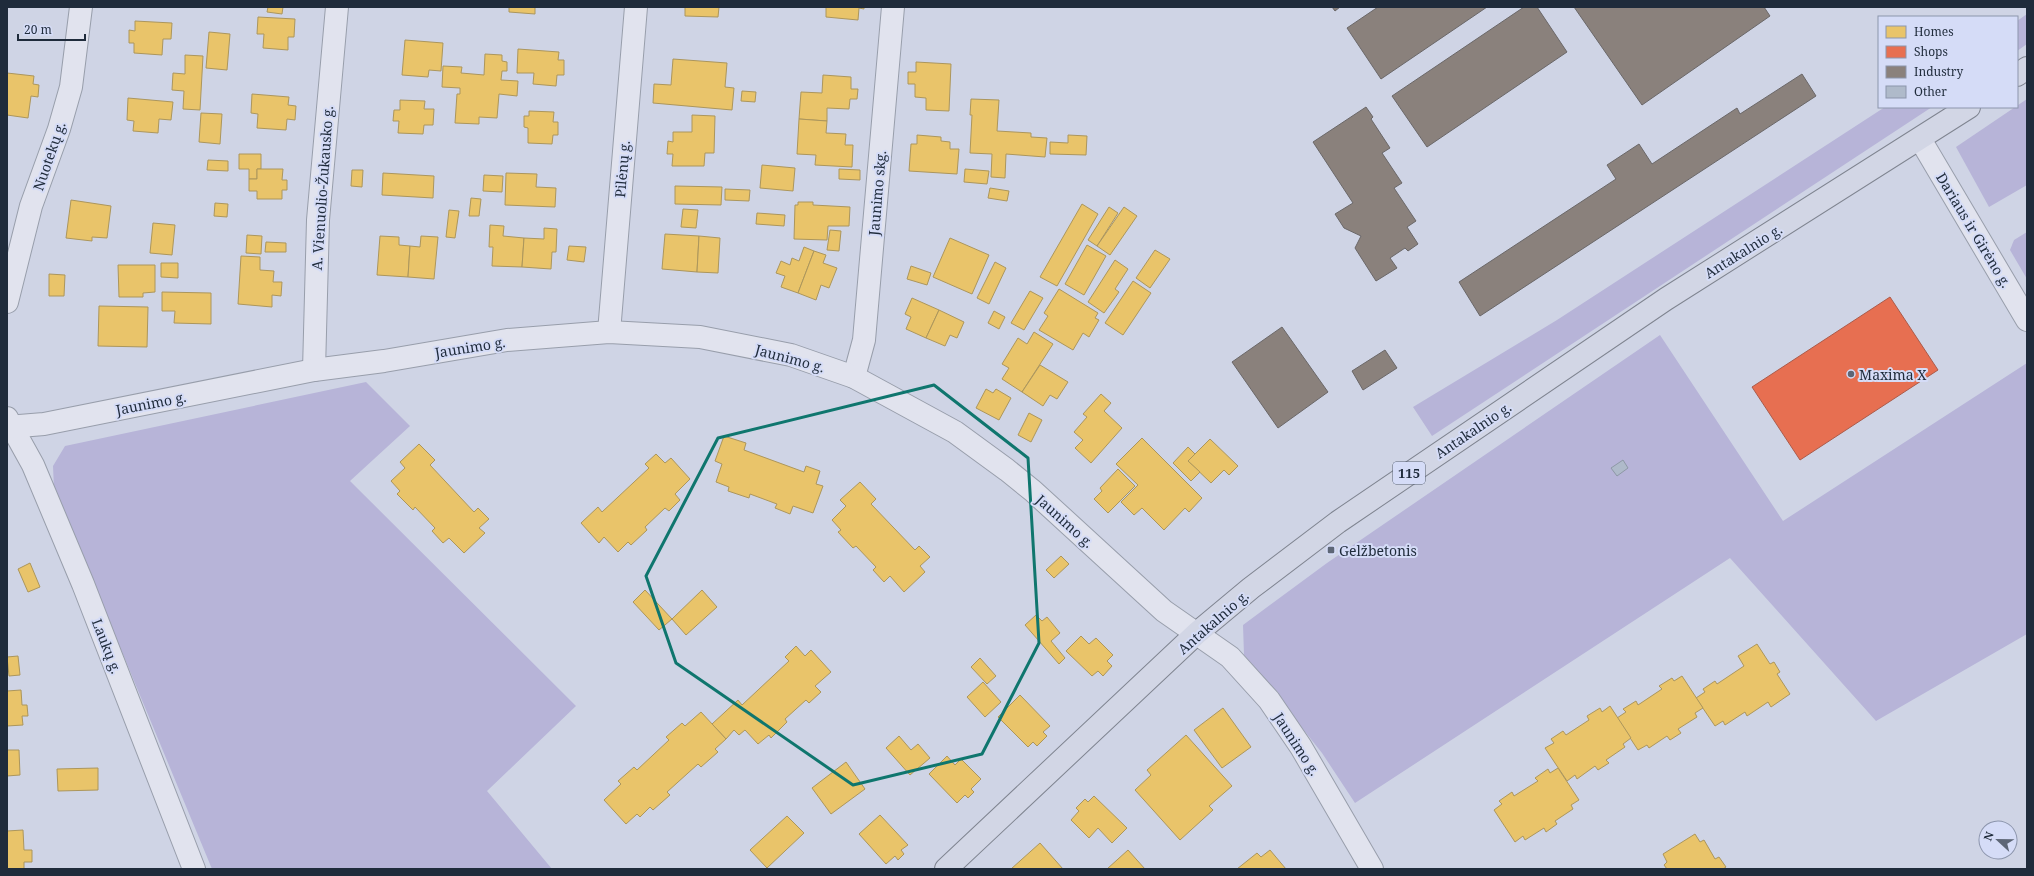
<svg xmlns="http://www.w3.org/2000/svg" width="2034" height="876" font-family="'Noto Serif',serif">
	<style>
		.green { fill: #b7b4d8 }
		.homes { fill: #e9c46a; stroke: #ac965c }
		.shops { fill: #e76f51; stroke: #ab5b4a }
		.industry { fill: #8a817c; stroke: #6a6768 }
		.building { fill: #afbaca; stroke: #8e98a6 }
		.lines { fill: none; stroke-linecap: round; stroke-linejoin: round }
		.minor-casing { stroke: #989eab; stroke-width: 24 }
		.primary-casing { stroke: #7f8490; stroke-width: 24 }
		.minor { stroke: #e1e3ee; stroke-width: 22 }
		.primary { stroke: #d2d6e5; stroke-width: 22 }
		.marked { fill: none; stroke: #0f766e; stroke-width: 3; stroke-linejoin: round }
		.poi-dot { fill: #5d6676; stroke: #d5dcf7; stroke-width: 1.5 }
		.labels { text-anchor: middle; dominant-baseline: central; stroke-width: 4; stroke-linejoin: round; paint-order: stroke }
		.shield { fill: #d5dcf7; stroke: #566073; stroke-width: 1 }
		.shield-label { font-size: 13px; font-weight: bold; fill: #1f2b3b }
		.street-label { font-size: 14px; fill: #1f2b3b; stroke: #d5dcf7 }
		.poi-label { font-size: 14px; fill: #1f2b3b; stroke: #d5dcf7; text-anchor: start }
	</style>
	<rect width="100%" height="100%" fill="#cfd4e5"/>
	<g class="green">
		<path d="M2027,14V44L2017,51V21Z"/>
		<path d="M2027,99V185L1989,207L1956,147Z"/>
		<path d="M1885,107H1932L1432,436L1413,407L1557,320Z"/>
		<path d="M2027,232V279L2010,250L2014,240Z"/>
		<path d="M1660,335L1783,521L2027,363V634L1876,721L1730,558L1355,803L1322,753L1244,655L1243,625L1327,563Z"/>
		<path d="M366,382L410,426L350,481L576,706L487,791L552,869H212L54,488L53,466L65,446Z"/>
	</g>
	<g class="homes">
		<path d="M268,7H283L282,14L267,12Z"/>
		<path d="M509,7H535V14L509,12Z"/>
		<path d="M685,7H719L718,17L685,16Z"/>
		<path d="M826,7H864V9L859,8L858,20L826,17Z"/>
		<path d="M258,17L295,19L294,37H288V50L263,48L264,34H257Z"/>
		<path d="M135,21L172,23L171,39H163L162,55L134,53V43H129V30L135,31Z"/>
		<path d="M209,32L230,34L227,70L206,68Z"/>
		<path d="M405,40L443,43L441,71L429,70L428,77L402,75Z"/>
		<path d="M518,49L559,52L558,60H564V75H557L556,86L533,84L534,73H517Z"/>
		<path d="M485,54L502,55V61L507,62V71H502L501,80L518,81L517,96L499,94L497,118L479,117V124L455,123L457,94H460V88L442,87L443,66L462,67L461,73L484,75Z"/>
		<path d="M185,55L203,56L200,110L183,109L184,91L172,90L173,73L185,74Z"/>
		<path d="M673,59L727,63L725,87L734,88L732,110L653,103L654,84L671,85Z"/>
		<path d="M916,62L951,64L949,111L926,110V98L915,97V84H908V72H916Z"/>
		<path d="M7,73L34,76L33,84L39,85L38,97L31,96L28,118L7,115Z"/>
		<path d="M823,75L851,77V89H858L857,99H850L849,109L827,108V121L799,119L801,92L822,93Z"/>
		<path d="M742,91L756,92L755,102L741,101Z"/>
		<path d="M252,94L289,97L288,105L296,106L295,120L287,119L286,130L257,128L258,114L251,113Z"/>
		<path d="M128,98L173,102L171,120L159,119L158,133L133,131L134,121L127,120Z"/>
		<path d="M971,99L999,100L997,131L1031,133V137L1047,138L1045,157L1006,154L1005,178L991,177L992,154L970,153L972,115H970Z"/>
		<path d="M400,100L425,101L424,109H434L433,125H424L423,134L398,133L399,121H393L394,110H400Z"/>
		<path d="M529,111L554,112L553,122H558V135H553L552,144L528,143V128L524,127V116H529Z"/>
		<path d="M201,113L222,114L220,144L199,142Z"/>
		<path d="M692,115L715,116L714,153H705L704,166H672L673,154H667L668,141L673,142V132H692Z"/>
		<path d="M799,119L827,121L826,133L846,134L845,145H853L852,167L815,165L816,155L797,154Z"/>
		<path d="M917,135L941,137V141L950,142V149H959L957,174L909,171L911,144H917Z"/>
		<path d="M1068,135L1087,136L1086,155L1050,154V142L1068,143Z"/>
		<path d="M239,154H261V169H257V179H249V169H239Z"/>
		<path d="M208,160L228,161V171L207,170Z"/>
		<path d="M762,165L795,168L793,191L760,188Z"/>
		<path d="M257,169H283L282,180H287V190H282V199H257V191H249V179H257Z"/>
		<path d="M839,169L860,170V180L839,179Z"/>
		<path d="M965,169L989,171L987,184L964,182Z"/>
		<path d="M352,170H363L362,187L351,186Z"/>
		<path d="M383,173L434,176L433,198L382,195Z"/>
		<path d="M506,173L537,174L536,187L556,188L555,207L505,205Z"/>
		<path d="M484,175L503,176L502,192L483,191Z"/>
		<path d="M675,186L722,187L721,205L675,204Z"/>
		<path d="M990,188L1009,191L1007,201L988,198Z"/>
		<path d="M725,189L750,190L749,201L725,200Z"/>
		<path d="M471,198L481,199L479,216H469Z"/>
		<path d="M71,200L111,206L107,238L92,237V241L66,238Z"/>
		<path d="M798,202H813V205L850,207L849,226H828L827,240L794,239L795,205H798Z"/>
		<path d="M215,203L228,204L227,217L214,216Z"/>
		<path d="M1082,204L1098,214L1057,286L1040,277Z"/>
		<path d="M1109,207L1118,213L1097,246L1088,240Z"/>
		<path d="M1124,207L1137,216L1110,255L1097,246Z"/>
		<path d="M683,209L698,210L696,228L681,227Z"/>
		<path d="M449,210L459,211L455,238L446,237Z"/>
		<path d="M757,213L785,215L784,226L756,224Z"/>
		<path d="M153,223L175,225L172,255L150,253Z"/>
		<path d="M490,225L504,226L503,236L524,238L522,267L492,266L493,247H489Z"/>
		<path d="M544,228L557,229L556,252H552L551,269L522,267L524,238L544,239Z"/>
		<path d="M830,230L841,231L839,251L827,250Z"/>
		<path d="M665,234L699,236L697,272L662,269Z"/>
		<path d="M247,235L262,236L261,254L246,253Z"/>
		<path d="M380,236L399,237V245L410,246L408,277L377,275Z"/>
		<path d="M421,236L438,237L434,279L408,277L410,246L420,247Z"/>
		<path d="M699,236L720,238L718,273L697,272Z"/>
		<path d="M950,238L989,255L972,294L933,277Z"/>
		<path d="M266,242L286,243V252H265Z"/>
		<path d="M1087,245L1106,256L1084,295L1065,284Z"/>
		<path d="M569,246L586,247L584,262L567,260Z"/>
		<path d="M804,247L814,251L798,293L781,287L785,276L776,273L781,261L790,265L792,258L799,261Z"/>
		<path d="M1155,250L1170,259L1150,288L1136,278Z"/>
		<path d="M814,251L826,255L823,263L837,268L829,288L821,285L816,300L798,293Z"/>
		<path d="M241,256L260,257V270L274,271L273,282H282L281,296L272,295V307L238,304Z"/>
		<path d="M1115,260L1128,269L1115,289L1119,292L1104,313L1088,302Z"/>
		<path d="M995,262L1006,268L989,304L977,298Z"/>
		<path d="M161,263H178V278L161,277Z"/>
		<path d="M118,265H155V292L143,293V297H119Z"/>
		<path d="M911,266L931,273L927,285L907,279Z"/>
		<path d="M49,274L65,275L64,296H49Z"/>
		<path d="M1133,281L1151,293L1123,335L1105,323Z"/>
		<path d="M1059,289L1098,313L1095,318L1099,320L1089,337L1083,333L1073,350L1039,330L1048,316L1044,313Z"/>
		<path d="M1030,291L1043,298L1024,330L1011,323Z"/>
		<path d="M162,292L211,293V324L174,323L175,311H162Z"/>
		<path d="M912,298L939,310L926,338L906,329L911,317L905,314Z"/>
		<path d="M99,306L148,307L147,347L98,346Z"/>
		<path d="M939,310L964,322L957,338L950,335L945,346L926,338Z"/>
		<path d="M994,311L1005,317L999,329L988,323Z"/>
		<path d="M1034,332L1053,344L1022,392L1002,379L1009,368L1002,364L1018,338L1027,344Z"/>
		<path d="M1040,365L1068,382L1057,399L1050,395L1043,406L1022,392Z"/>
		<path d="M986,389L993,393L996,389L1011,398L999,420L976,408Z"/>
		<path d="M1101,394L1111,403L1104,411L1122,428L1091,463L1075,448L1083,440L1074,432L1087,417L1083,414Z"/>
		<path d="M1029,413L1042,420L1031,442L1018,435Z"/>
		<path d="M724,436L746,443L744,450L804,472L806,466L820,471L816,484L823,486L813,513L793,506L790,514L775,508L777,504L750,494L749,498L728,491L729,487L716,482L722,464L715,461Z"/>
		<path d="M1142,438L1202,498L1189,512L1185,508L1164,530L1142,508L1134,515L1121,502L1138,485L1116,464Z"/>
		<path d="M1210,439L1238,466L1229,475L1224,470L1211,483L1188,461Z"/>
		<path d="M419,444L435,460L430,465L474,512L478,508L489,519L479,528L485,533L464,553L449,538L443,543L432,531L435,528L415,507L413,510L397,494L400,491L391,481L405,468L400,462Z"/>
		<path d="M1188,447L1195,454L1188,461L1200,472L1191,481L1173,463Z"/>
		<path d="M656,454L665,463L671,458L690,479L675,494L680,500L669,511L665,508L645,527L647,530L631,545L628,542L618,552L604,537L599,543L581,523L598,507L602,512L649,468L645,464Z"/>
		<path d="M1118,469L1135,486L1108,513L1094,499L1102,491L1100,488Z"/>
		<path d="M860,482L876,499L871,504L915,550L919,546L930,557L920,566L925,572L904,592L890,576L884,582L873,570L876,567L856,546L853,548L838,532L841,530L832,520L846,506L840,500Z"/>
		<path d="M1061,556L1069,564L1054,578L1046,570Z"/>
		<path d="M30,563L40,587L28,592L18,569Z"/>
		<path d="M645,590L672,619L659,630L633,602Z"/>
		<path d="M702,590L717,607L686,635L672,619Z"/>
		<path d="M1036,615L1042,621L1047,617L1060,633L1051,641L1065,658L1059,664L1025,625Z"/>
		<path d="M1081,636L1089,644L1096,638L1113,655L1107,661L1112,666L1103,676L1098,671L1092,676L1066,651Z"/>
		<path d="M1757,644L1770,664L1774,662L1780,672L1777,674L1790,694L1771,707L1768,702L1747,716L1745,712L1725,725L1723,721L1715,726L1696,698L1705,692L1703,689L1715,681L1717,684L1744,666L1738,656Z"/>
		<path d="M796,646L805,656L811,650L831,672L815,686L821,692L809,703L806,700L785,719L787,722L771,738L769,735L758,744L745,730L739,735L734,730L726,739L712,724L738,700L742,705L789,661L785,657Z"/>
		<path d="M18,656L20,675L9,676L7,657Z"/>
		<path d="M980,658L996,676L987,684L971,667Z"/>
		<path d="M1682,676L1703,708L1695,713L1697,717L1678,729L1681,733L1670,740L1667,736L1649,748L1647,745L1638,750L1617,718L1626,712L1623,709L1636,701L1638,705L1662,689L1659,686L1672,678L1674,681Z"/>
		<path d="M983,682L1001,702L985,717L967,697Z"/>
		<path d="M21,690L22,705H27L28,716H22L23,725L7,726V691Z"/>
		<path d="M1020,695L1050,726L1043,732L1047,736L1037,746L1033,742L1028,747L998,717Z"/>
		<path d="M1610,706L1631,738L1623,744L1625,747L1606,760L1609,763L1598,770L1595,766L1577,779L1575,775L1567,781L1545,748L1554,743L1551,739L1563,731L1566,735L1589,720L1587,716L1600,708L1602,712Z"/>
		<path d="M1223,708L1251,747L1222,768L1194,730Z"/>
		<path d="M701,712L726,739L715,749L718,752L701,767L698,764L667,792L670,795L653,810L650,807L640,817L637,814L626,824L604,800L621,784L618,781L634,767L637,770L669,740L666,737L682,723L685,726Z"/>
		<path d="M1186,735L1232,786L1209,806L1213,810L1180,840L1135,790L1151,775L1147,770Z"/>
		<path d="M899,736L911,750L918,744L930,758L910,775L886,748Z"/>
		<path d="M7,750H19L20,775L7,776Z"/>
		<path d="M947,756L955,765L961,759L981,779L971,789L974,792L968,798L965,795L957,803L929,774Z"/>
		<path d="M846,762L865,789L831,814L812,788Z"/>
		<path d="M98,768V790L58,791L57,769Z"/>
		<path d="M1558,768L1579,800L1571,805L1573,809L1555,821L1557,824L1546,832L1544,828L1525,840L1523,836L1515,842L1494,810L1502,804L1499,801L1512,792L1514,796L1538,781L1535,778L1548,769L1550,773Z"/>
		<path d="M1094,796L1127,828L1112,843L1098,828L1089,838L1071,820L1079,811L1076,808L1085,799L1088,802Z"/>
		<path d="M880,815L908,845L901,850L904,854L898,860L895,856L886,864L859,834Z"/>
		<path d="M787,816L804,833L767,868L750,850Z"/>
		<path d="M23,830L24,850H32V862H24V869H7V831Z"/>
		<path d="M1695,834L1700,842L1704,840L1715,859L1719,857L1726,867L1723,869H1667L1664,865L1667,862L1663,854Z"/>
		<path d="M1040,843L1063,869H1011Z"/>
		<path d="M1128,850L1145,869H1107Z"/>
		<path d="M1270,850L1286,869H1237L1257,853L1261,857Z"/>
	</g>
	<path class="shops" d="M1890,297L1938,370L1800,460L1752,387Z"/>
	<g class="industry">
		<path d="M1332,7H1340L1335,11Z"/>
		<path d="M1378,7H1487L1381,79L1347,28Z"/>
		<path d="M1524,7H1537L1567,52L1427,147L1392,96Z"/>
		<path d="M1574,7H1764L1770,16L1642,105Z"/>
		<path d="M1802,74L1816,96L1480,316L1459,282L1616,179L1607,165L1639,144L1652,164L1737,108L1740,114Z"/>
		<path d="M1366,107L1373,117L1371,119L1390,148L1382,153L1402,183L1394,188L1416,221L1407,227L1418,244L1408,251L1405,248L1390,258L1397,268L1376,281L1355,248L1361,236L1344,228L1335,214L1353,203L1313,142Z"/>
		<path d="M1282,327L1328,392L1278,428L1232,362Z"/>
		<path d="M1385,350L1397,368L1363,390L1352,371Z"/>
	</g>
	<path class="building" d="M1623,460L1628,468L1617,476L1611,468Z"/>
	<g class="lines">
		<g class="minor-casing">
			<g id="minor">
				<path d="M1920,139L2027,320"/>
				<path d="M7,302L31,206L59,129L71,87L81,7"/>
				<path d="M609,332L636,7"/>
				<path d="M314,370L318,220L337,7"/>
				<path d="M854,377L864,340L893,7"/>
				<path d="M7,418L33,465L83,584L194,869"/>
				<path d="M7,427L44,424L314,370L384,361L507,340L609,332L700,337L791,355L854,377L955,432L1007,470L1033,491L1164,611L1230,657L1269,700L1301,747L1372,869"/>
			</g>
		</g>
		<g class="primary-casing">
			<g id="primary">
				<path d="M2017,75L2027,68"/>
				<path d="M946,869L1197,633L1251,588L1338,522L1666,299L1969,107"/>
			</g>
		</g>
		<use href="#minor" class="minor"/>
		<use href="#primary" class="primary"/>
	</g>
	<path class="marked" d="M934,385L1028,458L1039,643L982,754L853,785L676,663L646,576L718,438Z"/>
	<g class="poi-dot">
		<circle cx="1851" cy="374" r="4"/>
		<rect x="1327" y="546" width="8" height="8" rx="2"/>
	</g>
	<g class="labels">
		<rect class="shield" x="1393" y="462" width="32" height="22" rx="3"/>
		<g class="shield-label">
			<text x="1409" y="473">115</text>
		</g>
		<g class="street-label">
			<text transform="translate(49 156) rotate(-71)">Nuotekų g.</text>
			<text transform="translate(622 169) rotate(-85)">Pilėnų g.</text>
			<text transform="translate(322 188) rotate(-86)">A. Vienuolio-Žukausko g.</text>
			<text transform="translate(877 193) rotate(-85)">Jaunimo skg.</text>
			<text transform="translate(1974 230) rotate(59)">Dariaus ir Girėno g.</text>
			<text transform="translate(1743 251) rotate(-32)">Antakalnio g.</text>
			<text transform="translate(470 347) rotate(-9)">Jaunimo g.</text>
			<text transform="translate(790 358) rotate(15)">Jaunimo g.</text>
			<text transform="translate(151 403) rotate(-11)">Jaunimo g.</text>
			<text transform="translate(1473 430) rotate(-34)">Antakalnio g.</text>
			<text transform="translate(1065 521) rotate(42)">Jaunimo g.</text>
			<text transform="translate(1213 622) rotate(-41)">Antakalnio g.</text>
			<text transform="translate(107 646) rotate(69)">Laukų g.</text>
			<text transform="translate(1297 744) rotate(57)">Jaunimo g.</text>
		</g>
		<g class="poi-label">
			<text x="1859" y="374">Maxima X</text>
			<text x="1339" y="550">Gelžbetonis</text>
		</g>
	</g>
	<rect width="2034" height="876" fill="none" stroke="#1f2b3b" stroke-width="16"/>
	<rect x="1878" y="16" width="140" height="92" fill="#d5dcf7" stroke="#8c95ac"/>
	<rect x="1886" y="26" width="20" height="12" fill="#e9c46a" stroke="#8c95ac"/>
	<text x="1914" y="36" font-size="12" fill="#1f2b3b">Homes</text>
	<rect x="1886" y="46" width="20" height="12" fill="#e76f51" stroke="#8c95ac"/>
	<text x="1914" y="56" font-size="12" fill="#1f2b3b">Shops</text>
	<rect x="1886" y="66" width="20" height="12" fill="#8a817c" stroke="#8c95ac"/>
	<text x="1914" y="76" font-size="12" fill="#1f2b3b">Industry</text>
	<rect x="1886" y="86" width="20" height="12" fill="#afbaca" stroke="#8c95ac"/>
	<text x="1914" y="96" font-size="12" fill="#1f2b3b">Other</text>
	<g transform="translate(1998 840) rotate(292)"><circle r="19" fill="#d5dcf7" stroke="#8c95ac"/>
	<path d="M0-3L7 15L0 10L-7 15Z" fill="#5d6676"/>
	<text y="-6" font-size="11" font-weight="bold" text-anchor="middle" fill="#1f2b3b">N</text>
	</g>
	<path d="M18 34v6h67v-6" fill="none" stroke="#1f2b3b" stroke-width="2"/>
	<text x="24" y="34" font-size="12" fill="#1f2b3b" stroke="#d5dcf7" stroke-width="3" paint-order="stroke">20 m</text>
</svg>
